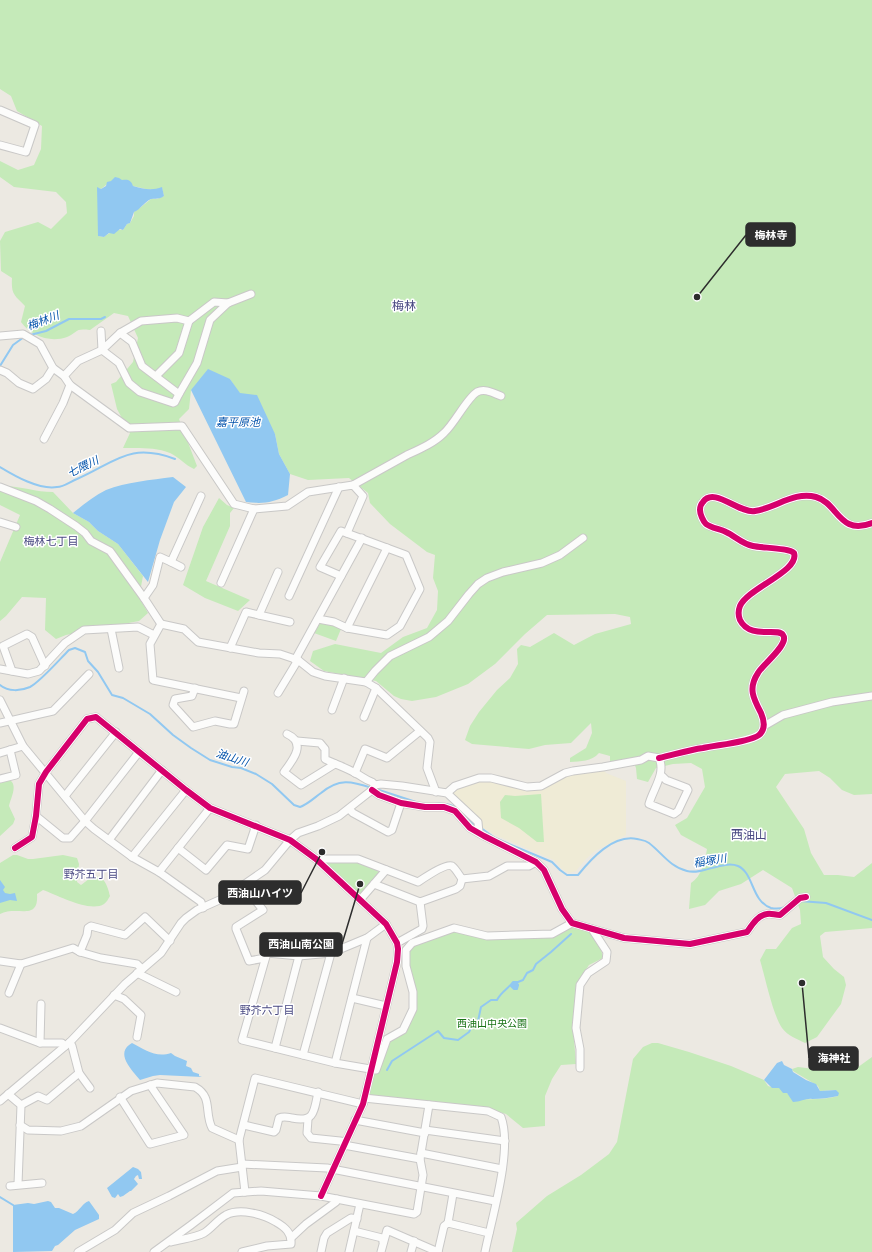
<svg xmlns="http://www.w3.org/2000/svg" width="872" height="1252" font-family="Raleway,'Noto Sans JP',sans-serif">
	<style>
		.education { fill: #efebd6 }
		.green { fill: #c5eab9; fill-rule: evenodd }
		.water { fill: #91c8f1 }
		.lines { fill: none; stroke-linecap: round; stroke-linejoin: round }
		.stream { stroke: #91c8f1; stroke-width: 2 }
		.minor-casing { stroke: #c9c8c7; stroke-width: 9 }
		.minor { stroke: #fcfcfb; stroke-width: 7 }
		.cycleway-casing { stroke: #fff; stroke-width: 8 }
		.cycleway { stroke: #d6006c; stroke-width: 6 }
		.labels { text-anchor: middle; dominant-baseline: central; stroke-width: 3; stroke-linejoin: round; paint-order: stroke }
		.park-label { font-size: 10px; fill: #187215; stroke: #fff }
		.water-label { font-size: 11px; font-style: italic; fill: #0353ab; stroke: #fff }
		.neighbourhood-label { font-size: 11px; fill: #494982; stroke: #fff }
		.quarter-label { font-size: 12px; fill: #494982; stroke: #fff }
		.leader { fill: none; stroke: #2d2d2d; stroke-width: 1.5 }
		.callout-dot { fill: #2d2d2d; stroke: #fff; stroke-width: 1.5 }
		.callout { fill: #2d2d2d; stroke: #2d2d2d; stroke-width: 1.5 }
		.callout-label { font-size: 11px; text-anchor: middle; font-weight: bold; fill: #fff }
	</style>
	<rect width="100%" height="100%" fill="#ece9e2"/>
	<path class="education" d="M603,769L606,773L626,781V835L595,851L586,859L576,871L569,873L562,869L554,860L493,834L482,827L453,795V791L456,788L479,779L491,780L524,789L566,775Z"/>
	<g class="green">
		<path d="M0,0H872V794L854,795L842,790L830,778L819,771L785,774L776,787L804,829L811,853L824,875H838L854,877L872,863V928L825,932L820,936L823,957L834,969L844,977L846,985L841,1004L830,1019L817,1037L805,1043C797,1039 788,1036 782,1028C773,1015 765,977 760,960L766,949H776L792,928L801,924L800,910L792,888L763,870L741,884L719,891L705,905L689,909L691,883C702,876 705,861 707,849L681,835L675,825L687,818L705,787L702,769L691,763L673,764L656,768L648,782L637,779L636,768L632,758L610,762V756L599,753C591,762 581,761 570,762V758L586,748L592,733L591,723L571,743L545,745L529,749L472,744L465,740L470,726L479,712L497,690L510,678L518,664L517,649L521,645L530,647L554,633L574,645L595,634L631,624L630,617L615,614L547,615L525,634L495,664L468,684L436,697L412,701L401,699L394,696L376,681L324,671L310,661L313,651L335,644L381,653L403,637L427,628L437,610L438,591L433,578L435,555L427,552L390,524L370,503L368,493L349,478L308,480L290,474L279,454L275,434L239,393L230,379L191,390L189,409L179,419L197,466L194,469C185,465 179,457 170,453C155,447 139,448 123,448L130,433L117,409L111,384L116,382L133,362L138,338L128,316L114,313L90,330C74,328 79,332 67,337C50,343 31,336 21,322L25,306C14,295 11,294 12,278L1,271L0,241L5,232L38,222L51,229L67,213L66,202L56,192L14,187L0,177V161L18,170L34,165L41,149L42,126L17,111L11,96L0,89ZM111,181H122L133,186L146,189L154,190L162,188L164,196L157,199H151L141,207L134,212V216L130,223L127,224L123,230C117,229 109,233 104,237L98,236V188L101,189Z"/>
		<path d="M0,486C18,485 35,492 53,492L73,513L89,522L98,531L118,544L143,576L139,597L148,613L139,621L66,635L56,639L45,630L46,598L22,597L6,616L0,621V562L20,515L0,505Z"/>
		<path d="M219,498L227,505L234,508L230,513V526L206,581L250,600L238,611L205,598L183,585L203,527Z"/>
		<path d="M322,620L341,629L336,641L314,633Z"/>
		<path d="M8,779C19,784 11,797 9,806L15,819L13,824L0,836V781Z"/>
		<path d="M541,794L544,842H537L519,828L501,818L500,802L505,795L515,796Z"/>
		<path d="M13,855H17L28,859H33L63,855L77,858L79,864L77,882L81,885C84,883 86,881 89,879C103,870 108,887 110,896C108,899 107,902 104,904C90,913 57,895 43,890L37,894C39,922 17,905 0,914V900L2,894L0,884V863Z"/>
		<path d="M359,861L381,873L361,895L326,864V863Z"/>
		<path d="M572,923L586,927L601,949L603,958L589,965L576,985L573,1027L576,1064L561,1065L552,1079L545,1096V1126L523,1128L506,1114L489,1109L365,1095L387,1039L403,1030L413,1009L406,950L412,943L454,928L487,936L552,934Z"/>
		<path d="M652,1043H658L689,1052L731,1066L764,1080L768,1086L775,1088L779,1087L787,1093L792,1098C808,1100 823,1100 838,1096L836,1090L820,1091L818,1086L793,1071L792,1069L798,1067L823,1070H854L872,1057V1252H512L517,1229L516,1223L547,1196L581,1175L609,1154L617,1142L633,1059L643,1047Z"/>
	</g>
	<g class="water">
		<path d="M115,177L119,178L122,180C128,179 131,180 133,186C143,189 152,191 162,187L164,196C159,200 156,198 151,199C144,202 141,209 134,212L130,223L127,224L123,230L120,229L114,234L109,233L104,237L98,236L97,187L101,189L106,186L107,182L111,181Z"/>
		<path d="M208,369L230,379L240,393L257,395L275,434L279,454L290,474L288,495C272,503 263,504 246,502L191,390Z"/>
		<path d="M173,477L186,487L174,502L160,540L148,582L118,544L98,531L89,522L73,513C83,505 94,496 106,490C126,482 151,480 173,477Z"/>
		<path d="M0,880L5,887L3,890L5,893L10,894L15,893L17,901L10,900L0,903Z"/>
		<path d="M132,1043C145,1050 156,1058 171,1053L175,1056L187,1061L186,1066L191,1068L193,1072L199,1074V1076L202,1077L160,1075L153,1076L140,1080C132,1070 114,1053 132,1043Z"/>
		<path d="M782,1061L784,1065L792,1069L793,1072L806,1080L816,1084L820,1091L836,1090L839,1093L838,1096C829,1098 821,1099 812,1099C807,1098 800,1102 793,1102L787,1093H783L779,1088H772L764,1080L777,1063Z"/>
		<path d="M133,1167L138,1169L141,1172L142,1179H139L138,1175L136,1176L134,1179L138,1184L131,1191H130L123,1196L120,1197L118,1194L115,1198L112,1197L107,1188Z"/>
		<path d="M48,1201L51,1202L55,1208H59L73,1214C80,1211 82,1203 89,1201L99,1215V1219L75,1230L58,1245L55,1246L52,1251L13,1252V1205L28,1203L34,1204Z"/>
	</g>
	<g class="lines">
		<g class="stream">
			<path d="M30,335L46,331L69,319H101L105,317"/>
			<path d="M0,366L13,345L24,337"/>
			<path d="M0,467C15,476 39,490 57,487C64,487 71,481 77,479C116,462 129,442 175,459"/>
			<path d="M0,685C8,692 21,691 30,687C40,682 60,659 69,650L75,648L85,652L88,661L98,672L112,695L123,698L150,714L173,735L191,748L210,760L232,767L241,768L256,774L272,784L294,805L300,807C308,804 314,798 321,793C339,778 351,781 372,788"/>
			<path d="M376,789L416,802"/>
			<path d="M434,804C462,802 457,814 477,826"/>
			<path d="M481,828L495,838L552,862L560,870L567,875H578C591,859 613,834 637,839C641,840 645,840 649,843C662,853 670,867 687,871C703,875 723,860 738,866C754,873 751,901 771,908C776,909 780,909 785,907"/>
			<path d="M800,901L826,903L872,920"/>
			<path d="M511,986L514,989H517L518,985L516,982"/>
			<path d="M512,986L514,988H516L518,985L516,983H514L512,985L515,988L517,986L515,984L513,985L515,987V985"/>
			<path d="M387,1070L392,1061L438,1031L444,1038L458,1040L469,1032L473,1024L478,1021L481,1007L491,1000H497C501,992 509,988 513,982H518L523,980L527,973L533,970L536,964L551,952L571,934"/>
			<path d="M0,1197L13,1205"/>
		</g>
		<g class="minor-casing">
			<g id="minor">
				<path d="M0,110L35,125L26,152L0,145"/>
				<path d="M101,331L102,350L120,333L141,321L177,318L189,321L214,302L228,303"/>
				<path d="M120,333L132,342L142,366L179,394"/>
				<path d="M0,336L23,334L40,344L53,368L64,376L70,385L129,428L182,426L234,504L254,509L287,506L308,492L353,485L363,496L347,533"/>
				<path d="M0,370L7,373L19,383L33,389L46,379L53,368"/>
				<path d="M64,376L78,361L102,350L119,363L129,383L140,392L173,403L175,402L179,394L197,363L210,320L228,303L251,294"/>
				<path d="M156,376L179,353L189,321"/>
				<path d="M44,439L63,403L70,385"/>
				<path d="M353,485C371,475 389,465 407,455C420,449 434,443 444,433C455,423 467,398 477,392C485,388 493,393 501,396"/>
				<path d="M0,487L36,501L50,509L76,526L85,533L91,541L110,551L144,598"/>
				<path d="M0,522L16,527"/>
				<path d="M171,562L181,567"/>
				<path d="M221,583L254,509"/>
				<path d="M289,596L339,487"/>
				<path d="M259,615L278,572"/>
				<path d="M318,619L334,622L347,628L387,635L400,626L420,589L406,555L341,531L320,567L341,576"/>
				<path d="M161,624L144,598L153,585L160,557L171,562L201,496"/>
				<path d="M347,628L387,548"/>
				<path d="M111,629L119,668"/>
				<path d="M230,648L246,612L290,622"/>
				<path d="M295,660L362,538"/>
				<path d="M0,669L28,674L39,671L65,643L84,630L138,627L154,635"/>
				<path d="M12,671L3,646L27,634L32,637L45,666"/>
				<path d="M366,682L375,671L390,656L429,637L448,621L469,594L478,584L487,578L503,572L542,563L560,555L583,538"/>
				<path d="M195,688L192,696L175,699L173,705L193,727L215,721L230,724H234L244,691"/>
				<path d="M278,693L298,660"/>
				<path d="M241,698L153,680L150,644L161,624L184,629L198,642L259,653L280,654L298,660L313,672L325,676L366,682L376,688L428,738L430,742L427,768L436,792"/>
				<path d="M0,700L23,746L85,821L94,829L132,857L159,872L201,902L203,908"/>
				<path d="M332,710L344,678"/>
				<path d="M364,717L376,688"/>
				<path d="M0,723L53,711L89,674"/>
				<path d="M764,726L783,715L832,702L872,696"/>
				<path d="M287,734C307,743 293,760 284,772L301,785L335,764"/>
				<path d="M297,741L320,743L325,749V759C334,764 345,767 355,773C362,776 365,780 372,782L375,785"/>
				<path d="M0,753L23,746"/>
				<path d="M659,758C673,755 688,750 703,748C716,745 750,742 759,735C766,729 764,720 761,713C753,698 748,688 758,673C762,665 790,644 783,635C778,627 750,640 740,620C738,615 738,611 740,606C748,588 800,571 794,553C789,548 762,548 753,546C742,544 735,536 726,532C720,529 711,528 706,524C703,521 700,514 700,510C700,507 701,504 703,502C714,486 739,514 755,511C776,508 794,491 816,497C838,503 839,536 872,523"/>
				<path d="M355,773L365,749L387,758L420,731"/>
				<path d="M0,779L16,775L10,750"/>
				<path d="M375,785L381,784L402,786L447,793L478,822L479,833"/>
				<path d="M372,790L379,795L401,803L425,807H444L455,811L470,828L484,836L536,862L544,870L562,909L572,923L624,938L690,944L747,932C752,925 758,915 767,914C771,913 775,915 780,915L800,898L806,897"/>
				<path d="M447,793L455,786L479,778H491L527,787L541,786L565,773L573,771L603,767L641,760L648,756L659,758C666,774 653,789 649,804L674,814L678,811L688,790L687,788L666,780L661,775"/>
				<path d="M65,796L116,732"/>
				<path d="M349,809L353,813L388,832L392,830L401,803"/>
				<path d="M36,816L63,838H70L85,821L139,752"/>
				<path d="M109,840L162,770"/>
				<path d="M15,848L32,837L36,816L39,784L46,772L87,719L96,717L186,790L210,808L290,840L316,859L386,924L397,943L398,949L397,962L363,1104L321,1196"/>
				<path d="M178,848L206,870L227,845L248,849L256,825"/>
				<path d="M132,857L186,790"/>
				<path d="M316,859H358L418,882C424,878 446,863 452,866C456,869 459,875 462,879L489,876L507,866H529L536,862"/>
				<path d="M159,872L210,808"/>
				<path d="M374,884L420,902L456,889L460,886L462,879"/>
				<path d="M243,885L263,910L236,927V929L249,961L265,958"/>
				<path d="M360,900L386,870"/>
				<path d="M386,924L367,938L331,953L299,956L267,953L242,1040L335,1063L376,1070L387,1039L403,1030L413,1009V992L406,966V950L412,943L454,928L487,936L552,934L572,923"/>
				<path d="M397,943L422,929L423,926L420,902"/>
				<path d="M80,952L87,935L88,928L91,926L125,935L145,917L170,941"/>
				<path d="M0,961L21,964L73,948L80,952L101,958L137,964L142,969"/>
				<path d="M137,973L176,992"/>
				<path d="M9,993L21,964"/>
				<path d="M114,995L124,999L141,1015L137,1037"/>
				<path d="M352,998L386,1006"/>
				<path d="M0,1028L40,1043H62L65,1046"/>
				<path d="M70,1042L72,1046L79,1073L90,1088"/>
				<path d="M40,1043L41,1004"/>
				<path d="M275,1048L299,956"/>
				<path d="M303,1055L331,953"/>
				<path d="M335,1063L367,938"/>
				<path d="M580,1068V1049L576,1028L580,985L588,973L606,961L607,952L592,929"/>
				<path d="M8,1094L21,1105L18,1184"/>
				<path d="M120,1097L150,1144L184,1135L150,1085"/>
				<path d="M364,1098L488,1111L501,1117C513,1149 492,1217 485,1252"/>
				<path d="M0,1101L70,1042L125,984L161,953L181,923L186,918L197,910L226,897L265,870L290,840L298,833L318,826L339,816L372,790L375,785"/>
				<path d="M21,1105L38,1096L47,1100L79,1073"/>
				<path d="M308,1119L307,1133L311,1138L340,1141L345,1142"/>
				<path d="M355,1120L425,1133"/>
				<path d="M20,1125L28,1130L61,1131L81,1126L131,1091L157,1083L195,1087C213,1097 204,1112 212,1128L239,1140"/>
				<path d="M244,1125L274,1132L276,1130L279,1118C284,1116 287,1117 292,1118C315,1123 314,1111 318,1092"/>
				<path d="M425,1130L505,1141"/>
				<path d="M344,1145L420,1159"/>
				<path d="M421,1153L502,1169"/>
				<path d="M242,1164L327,1168L495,1201"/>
				<path d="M10,1186L42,1183"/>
				<path d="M245,1192L239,1140L255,1078L363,1104"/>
				<path d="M448,1223L453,1194"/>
				<path d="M354,1231L382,1238L383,1242"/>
				<path d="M291,1238L306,1224L336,1202L337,1199"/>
				<path d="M171,1242C181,1239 194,1238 204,1233C212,1228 217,1220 226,1215C240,1208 263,1214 276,1222C285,1227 292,1233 291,1244L267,1246L242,1252"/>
				<path d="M78,1252L115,1230L133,1213L169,1196L217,1171L242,1167"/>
				<path d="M154,1252L191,1225L233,1193L261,1191L321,1196L414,1214L417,1212L423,1175L420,1159L429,1105"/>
				<path d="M321,1252L324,1238L327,1233L351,1218L357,1219"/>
				<path d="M349,1252L360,1204"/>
				<path d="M381,1252L387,1230L438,1252"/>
				<path d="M411,1252L414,1241"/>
				<path d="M438,1252L444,1226L448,1223L489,1233"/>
			</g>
		</g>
		<use href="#minor" class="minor"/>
		<g class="cycleway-casing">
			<g id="cycleway">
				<path d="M659,758C673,755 688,750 703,748C716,745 750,742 759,735C766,729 764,720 761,713C753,698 748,688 758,673C762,665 790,644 783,635C778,627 750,640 740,620C738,615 738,611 740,606C748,588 800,571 794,553C789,548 762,548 753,546C742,544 735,536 726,532C720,529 711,528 706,524C703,521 700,514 700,510C700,507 701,504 703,502C714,486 739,514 755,511C776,508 794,491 816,497C838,503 839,536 872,523"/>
				<path d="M372,790L379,795L401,803L425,807H444L455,811L470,828L484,836L536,862L544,870L562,909L572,923L624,938L690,944L747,932C752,925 758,915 767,914C771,913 775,915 780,915L800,898L806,897"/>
				<path d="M15,848L32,837L36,816L39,784L46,772L87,719L96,717L186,790L210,808L290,840L316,859L386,924L397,943L398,949L397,962L363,1104L321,1196"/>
			</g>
		</g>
		<use href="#cycleway" class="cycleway"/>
	</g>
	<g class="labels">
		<g class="park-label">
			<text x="492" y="1023">西油山中央公園</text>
		</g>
		<g class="water-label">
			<text transform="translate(43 321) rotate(-21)">梅林川</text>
			<text x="238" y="422">嘉平原池</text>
			<text transform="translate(83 467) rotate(-26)">七隈川</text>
			<text transform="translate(232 758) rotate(18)">油山川</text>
			<text transform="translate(710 861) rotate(-9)">稲塚川</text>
		</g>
		<g class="neighbourhood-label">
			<text x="51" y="541">梅林七丁目</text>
			<text x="91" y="874">野芥五丁目</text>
			<text x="267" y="1010">野芥六丁目</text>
		</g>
		<g class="quarter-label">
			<text x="404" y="306">梅林</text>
			<text x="749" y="835">西油山</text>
		</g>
	</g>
	<path class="leader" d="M697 297L746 235M322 852L301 893M360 884L342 944M802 983L809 1058"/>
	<g class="callout-dot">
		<circle cx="697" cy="297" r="4"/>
		<circle cx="322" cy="852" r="4"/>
		<circle cx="360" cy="884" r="4"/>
		<circle cx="802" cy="983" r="4"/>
	</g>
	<g class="callout">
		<rect x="746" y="223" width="49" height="23" rx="4"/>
		<rect x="219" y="881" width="82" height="23" rx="4"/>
		<rect x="260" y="933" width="82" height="23" rx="4"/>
		<rect x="809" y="1047" width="49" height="23" rx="4"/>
	</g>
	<g class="callout-label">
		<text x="771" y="239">梅林寺</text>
		<text x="260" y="897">西油山ハイツ</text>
		<text x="301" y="948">西油山南公園</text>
		<text x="834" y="1062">海神社</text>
	</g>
</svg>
